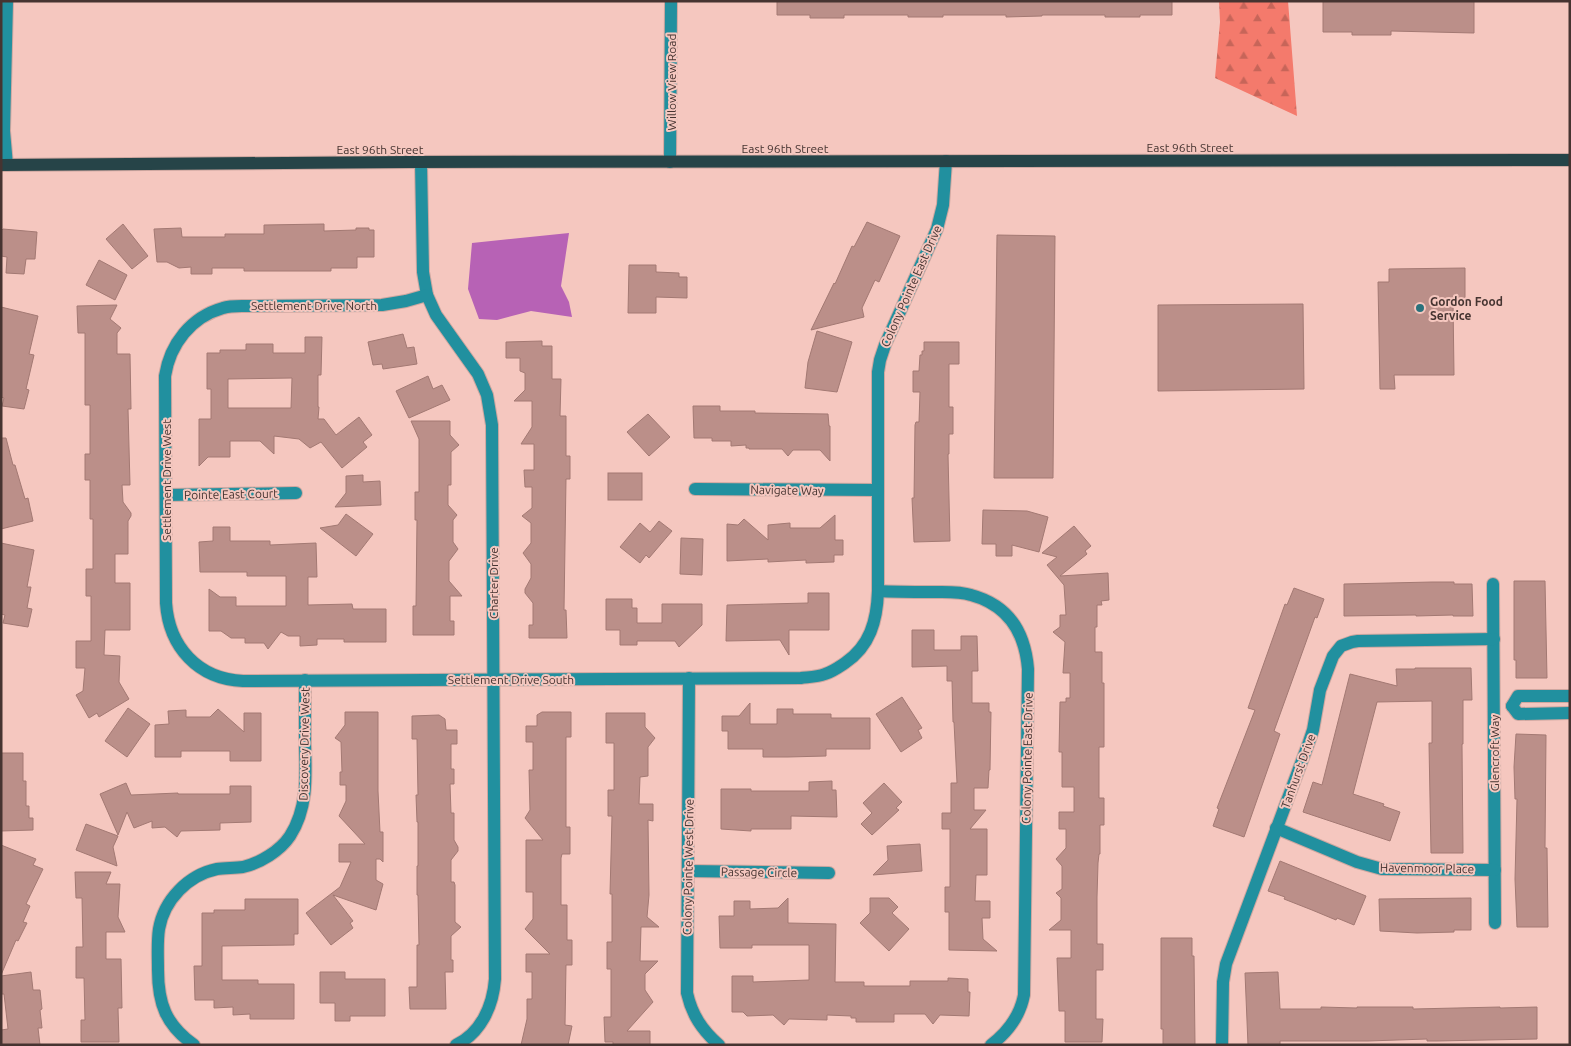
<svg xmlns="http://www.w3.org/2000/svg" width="1571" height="1046" font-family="Ubuntu,sans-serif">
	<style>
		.forest { fill: url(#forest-firs) }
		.water { fill: #b762b5 }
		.building { fill: #bb8f89; stroke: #a37973; fill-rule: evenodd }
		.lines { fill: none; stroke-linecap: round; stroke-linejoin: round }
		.minor-casing { stroke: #cea7a0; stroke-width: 14 }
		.major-casing { stroke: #cea7a0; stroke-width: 14 }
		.minor { stroke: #21909f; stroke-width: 12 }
		.major { stroke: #264448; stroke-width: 12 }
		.poi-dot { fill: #2a727c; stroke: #f5c7bf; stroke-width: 2 }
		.labels { text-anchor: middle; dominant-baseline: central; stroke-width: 4; stroke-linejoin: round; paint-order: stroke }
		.street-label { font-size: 12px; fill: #463431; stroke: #f5c7bf }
		.poi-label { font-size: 12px; font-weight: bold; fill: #463431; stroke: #f5c7bf; text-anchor: start }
	</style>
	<defs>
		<pattern id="forest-firs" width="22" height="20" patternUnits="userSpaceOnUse" patternTransform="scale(1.25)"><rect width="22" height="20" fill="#f47a6c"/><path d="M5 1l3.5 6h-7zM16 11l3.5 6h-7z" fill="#c76559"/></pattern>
	</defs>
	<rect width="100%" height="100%" fill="#f5c7bf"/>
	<path class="forest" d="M1219,1H1288L1297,116L1215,78L1220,22Z"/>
	<path class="water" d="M569,233L561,286L569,302L572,317L531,311L497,320L479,319L468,289L472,243Z"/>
	<g class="building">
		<path d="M777,1H1172V15H1140V17H1105V15H1042V16L1006,17V15H943V17H908V15H844V18H810V15H777Z"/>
		<path d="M1323,1H1474V33L1391,31V35H1352V32H1323Z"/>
		<path d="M867,222L900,236L879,282L875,280L862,308L864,317L811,330L834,283L835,284L852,246L854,247Z"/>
		<path d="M123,224L148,256L132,269L106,239Z"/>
		<path d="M324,224V231L356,230V228H369V230H374V257H357V268H331V271H244V268H212V274H191V267L179,268L167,262H157L154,229L181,228L182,237H225V234H264V225Z"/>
		<path d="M3,229L37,232L35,259H26L24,274L6,273L7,257L1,256V231Z"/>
		<path d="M997,235L1055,236L1053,478H994Z"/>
		<path d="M99,260L127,275L115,300L86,285Z"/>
		<path d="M629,265H656V272L679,273V277H687V298L656,297V313H628Z"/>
		<path d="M1465,268V301H1453L1454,375H1394L1395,389H1380L1378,282H1389V269Z"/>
		<path d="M1303,304L1304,389L1158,391V305Z"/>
		<path d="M117,305L110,319L121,328L117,333V354H130L131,409H128L130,485H122L123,502L131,513V516L128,521V554H115V583H130V630H105L104,655L120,656L119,682L129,699L99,717L97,713L89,718L76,695L83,691L85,668H76V641H91V596H86V569H93V519H90V480H85V454H90V405H85V333H78L77,306Z"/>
		<path d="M1,307L38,316L29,354L34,355L26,389L29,390L24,409L2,406L4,398L1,397Z"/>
		<path d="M817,331L852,342L837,392L805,388L808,362Z"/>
		<path d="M403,334L407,348L414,347L417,364L383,369L382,364L373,365L368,342Z"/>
		<path d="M305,337H322L321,375H318V407H319L318,419H324L336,435L359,417L372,435L363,442L367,447L342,468L321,442L310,448L299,439L274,436V454L260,441H230V457H208L199,466V419H211V389H207V353H220V350H246V344H273V353H305ZM292,378L291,408H228V379Z"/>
		<path d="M542,341V346H552V379H561L560,416H566V456H570V479H566L564,610H566L567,638H529V625H533V603L525,593V589L531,578V564L523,553L531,543V523L522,516L532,508V487H525L524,470H534V444H521L532,427V401H514L525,390V373L520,371V358H506V342Z"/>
		<path d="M924,342H959V364H949V407H953V434H949V454H948L950,541L914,542L912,498H914L915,425L916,422H919L920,392H913V371H919L920,355H922V351H924Z"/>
		<path d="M428,376L433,389L442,385L450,400L409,418L396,391Z"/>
		<path d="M693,406H720V411H755V413L828,414L829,426H830V461L820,450H793L788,456L782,449H749V448H746V445L731,446V441H712V438H694Z"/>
		<path d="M648,414L670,437L649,456L627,432Z"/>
		<path d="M411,421H450V435L459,445L451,452V485H448V505L457,515L453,520V542L458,549L449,561V581L462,596H450V621H454V635H413V606H416L417,520H415V492H419V439Z"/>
		<path d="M1,438H6L13,465H15L25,499L28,498L33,521L1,529Z"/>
		<rect x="608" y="473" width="34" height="27"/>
		<path d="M363,475V482L380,481L381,505L335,507L346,493V476Z"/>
		<path d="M983,510L1027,511L1048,517L1039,552L1012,545V556H996V544H982Z"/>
		<path d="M346,514L373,534L356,556L320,528L338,525Z"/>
		<path d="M835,515V540H843V555H834V562L806,563V560L768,562V559L727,561V524L738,525L744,519L768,540V525L790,523V528H820Z"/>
		<path d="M659,521L672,531L649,558L646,555L640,563L620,547L640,523L650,532Z"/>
		<path d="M1074,526L1091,546L1085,551L1087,554L1060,576L1108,573L1109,600L1101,601L1102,605H1097V627H1095V652H1102V683H1104V747H1099V798H1104V825H1100V854H1099L1098,863L1097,897V944H1103V970H1096V1019H1103L1102,1042H1065V1011H1059L1057,958H1071V930H1049L1061,920V898L1056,893L1062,889V866L1056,859L1066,848V829H1059V812H1074V787H1062V752H1059L1060,702H1066V698H1070V673H1063L1065,642L1053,632L1060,627V615H1066L1064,585L1047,565L1057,557L1042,553Z"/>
		<path d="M213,527H230V541H270V545L316,543L317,577H308V605L352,604L353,609H386V642H344V639H317V645L300,646V636H288L281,632L268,649L264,643H245V638H231L221,631H209V589L220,597H236V606H286V576H247V572H200L199,542L213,541Z"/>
		<path d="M681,538L703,539L702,575L680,574Z"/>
		<path d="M1,543L34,550L27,587H31L27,608L32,609L28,627L3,623L5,615L1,614Z"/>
		<path d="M1514,581H1545L1547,678H1516V660H1514Z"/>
		<path d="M1432,582H1454V584H1472L1473,616H1453V615L1416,616V615L1344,616V584Z"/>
		<path d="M1294,588L1324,599L1317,618L1315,617L1274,731L1280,734L1244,837L1213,826L1219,809L1217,808L1255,710L1248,708L1285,604L1287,605Z"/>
		<path d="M808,593H829V630H789V655L780,640L726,641L727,605L808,603Z"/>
		<path d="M606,599H632V608H637V623H662V604H702V625L679,647L675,641H637V645H620V630H606Z"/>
		<path d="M912,630H934V650H961V636H977L978,671H972V703H989V712H991L990,770H989L988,788H974V810H986L970,829H987V875H976L975,901H990V918H982L983,939L997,951L949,950V912H945V887H950V829H942V813H951V783H957L954,722H953L952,681H947V666L912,667Z"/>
		<path d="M1415,668H1471L1472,700H1463V744H1462L1463,853H1431L1429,743H1432V701L1377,702L1353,794L1384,804L1383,806L1400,812L1390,841L1303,812L1313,782L1322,785L1350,674L1397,686L1396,669H1415Z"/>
		<path d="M902,697L922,728L918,730L922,738L901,752L876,714Z"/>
		<path d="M750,703V724H777V709H793V714H831V718H870V749H826V756L788,757H763V749H728V731H722V716H739Z"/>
		<path d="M128,708L150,724L127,757L105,741Z"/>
		<path d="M218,709L244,732V713H261V761H230V751H181V757H155V725L169,724L168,711L186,710V717H210Z"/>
		<path d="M345,712H378V791L380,832H383V862L380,859H376V880L383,884L376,910L333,895L353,921L350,923L353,928L331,945L306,913L340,887L351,862H339V844H365L339,816L346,801V785H340V772H342L341,742L335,738L345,725Z"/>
		<path d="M542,712H571V737H566V827H570V854H562L561,858V905H567V940H572V965H566L565,1025L572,1026L568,1045H521L527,1019V999H532V972H526V954H550L525,929L533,919V892H526V840H543L525,818L530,810L529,770H533V742H526V726H537V715Z"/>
		<path d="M606,713H645V727L655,738L648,747V776L640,777L639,804H653V821L648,820L649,895L647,917L659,927H641L640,961H658L645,974V990L653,1002L627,1031H650V1045H613V1042H605L604,1017H611V969H607V942H612V894H610L612,816H608V790H614V743H606Z"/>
		<path d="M439,715L445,719L446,730H457V744H451V769H454V784H450L451,813H454V840L458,847V851L451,860V882H454L455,885V922L461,927L451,936V960H453V972H445L446,1009H410L409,987H417V945H419L418,895H417V866H418V822H417L416,795H418L417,739H412V716Z"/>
		<path d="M1516,734L1546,735L1545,848H1547L1548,927H1517L1515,879L1517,799H1515L1514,767Z"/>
		<path d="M1,753H23V781H26V806H29V818H33V830L1,831Z"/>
		<path d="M832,781V790H836L837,817L791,816V829H751V831L721,829V789H751V791H809V782Z"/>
		<path d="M126,783L131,795L178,793V794H230V786H251V822L220,823V830L181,831L177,837L165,827L152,828V821L134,828L127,812L118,835L100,794Z"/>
		<path d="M884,783L902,802L896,808L899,810L872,835L861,824L872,813L863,803Z"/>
		<path d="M86,824L118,836L113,847L117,866L76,850Z"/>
		<path d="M920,844L922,871L873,875L888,860L887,846Z"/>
		<path d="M1,845L36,859L33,865L43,869L26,904L30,906L23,922L27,923L18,941L16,940L1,975Z"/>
		<path d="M1280,861L1366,896L1354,925L1337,918L1336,920L1312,910L1284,899L1285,897L1268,891Z"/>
		<path d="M75,872H111L106,884H120L118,917L125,932H106V959H121L122,1008H118L119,1042H81V1020H85L84,978H76V947H83L82,898H76Z"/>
		<path d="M788,898V923L836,924L835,982H864V986H910V981H948V978L968,979V992H970L969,1016L940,1015L933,1024L925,1014H894V1022H856V1018H851V1016L827,1015V1020L789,1019L784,1025L773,1015L747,1016L743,1012H732V976H753V982L809,980V945H752V948H720L719,916H734V901H750V909L778,908Z"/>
		<path d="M870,898H889L898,907L892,913L909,929L889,951L860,923L870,913Z"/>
		<path d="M1471,898V930H1454V932L1417,933L1380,931L1379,899Z"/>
		<path d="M245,899H298V934H294V945L222,946V980H258V984H294V1019H250V1014L233,1015V1007L214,1008V1000H195L194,966H202V913H214V910H245Z"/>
		<path d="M1161,938H1192V956H1194L1195,1045H1163V1029H1161Z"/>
		<path d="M31,972L33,990H40L42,1009L40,1010L42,1028H38L40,1045H1V1030L8,1029L4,994H1V976Z"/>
		<path d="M320,972H345V979H385V1016H350V1021H335V1003H320Z"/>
		<path d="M1278,972L1280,1009H1321V1007L1357,1008V1007H1413V1009L1500,1007V1008L1537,1007V1039L1437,1041H1427V1039L1368,1041H1280V1045H1248L1245,973Z"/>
	</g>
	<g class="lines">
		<g class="minor-casing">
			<g id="minor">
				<path d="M7,1L4,131L7,165"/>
				<path d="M421,162L423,272L427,295L436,315L478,374L487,395L492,425L495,979C493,1006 481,1033 456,1045"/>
				<path d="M670,162L671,1"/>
				<path d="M427,295L406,301L382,305L242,306C236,306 229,306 223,308C191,317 170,344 165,376L166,603C169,647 198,679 243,681L801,678C809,677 817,677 825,674C832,672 839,667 845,663C870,646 877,621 878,591V372L880,360L885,345L937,229L943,205L946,161"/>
				<path d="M695,489L878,490"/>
				<path d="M166,495L296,493"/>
				<path d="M1493,584L1495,923"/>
				<path d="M878,591C896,592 914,592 932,592C945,592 959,591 971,595C1008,605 1025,632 1028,669L1024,995C1020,1016 1008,1032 991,1045"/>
				<path d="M689,678L687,993C692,1015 702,1030 719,1045"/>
				<path d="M1512,706L1518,696H1570"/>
				<path d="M1512,706L1518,714L1570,713"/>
				<path d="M1276,828L1357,862L1382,869L1495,870"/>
				<path d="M688,871L829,873"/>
				<path d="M194,1045C166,1025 158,1004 158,970C158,956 157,942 159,929C164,900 188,875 217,869C225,868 234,868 243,867C260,863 280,851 290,836C308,808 306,776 305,744C305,723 305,701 305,680"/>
				<path d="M1222,1045L1223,982L1226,964L1309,742L1313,730L1320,690L1333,656L1341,646L1352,642L1358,641L1494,639"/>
			</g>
		</g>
		<g class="major-casing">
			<path id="major" d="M1,165L409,162L1570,160"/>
		</g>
		<use href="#minor" class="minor"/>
		<use href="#major" class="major"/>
	</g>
	<circle class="poi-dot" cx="1420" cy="308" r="5"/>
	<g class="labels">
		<g class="street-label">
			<text transform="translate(671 82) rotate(-90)">Willow View Road</text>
			<text x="1190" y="147">East 96th Street</text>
			<text x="785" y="148">East 96th Street</text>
			<text x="380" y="149">East 96th Street</text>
			<text transform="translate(911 286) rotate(-66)">Colony Pointe East Drive</text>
			<text x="314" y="305">Settlement Drive North</text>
			<text transform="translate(166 480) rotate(-90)">Settlement Drive West</text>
			<text transform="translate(787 490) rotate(1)">Navigate Way</text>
			<text transform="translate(231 494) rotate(-1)">Pointe East Court</text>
			<text transform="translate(493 583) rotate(-90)">Charter Drive</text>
			<text x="511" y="679">Settlement Drive South</text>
			<text transform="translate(304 744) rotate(-89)">Discovery Drive West</text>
			<text transform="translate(1494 753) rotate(-90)">Glencroft Way</text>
			<text transform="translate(1027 758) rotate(-89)">Colony Pointe East Drive</text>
			<text transform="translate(1298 771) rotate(-70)">Tanhurst Drive</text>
			<text transform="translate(688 867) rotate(-89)">Colony Pointe West Drive</text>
			<text transform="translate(1427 868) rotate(1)">Havenmoor Place</text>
			<text transform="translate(759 872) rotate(1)">Passage Circle</text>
		</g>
		<g class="poi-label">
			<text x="1430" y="301">Gordon Food<tspan x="1430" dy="14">Service</tspan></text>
		</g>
	</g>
	<rect width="1571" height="1046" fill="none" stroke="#463431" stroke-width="5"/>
</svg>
